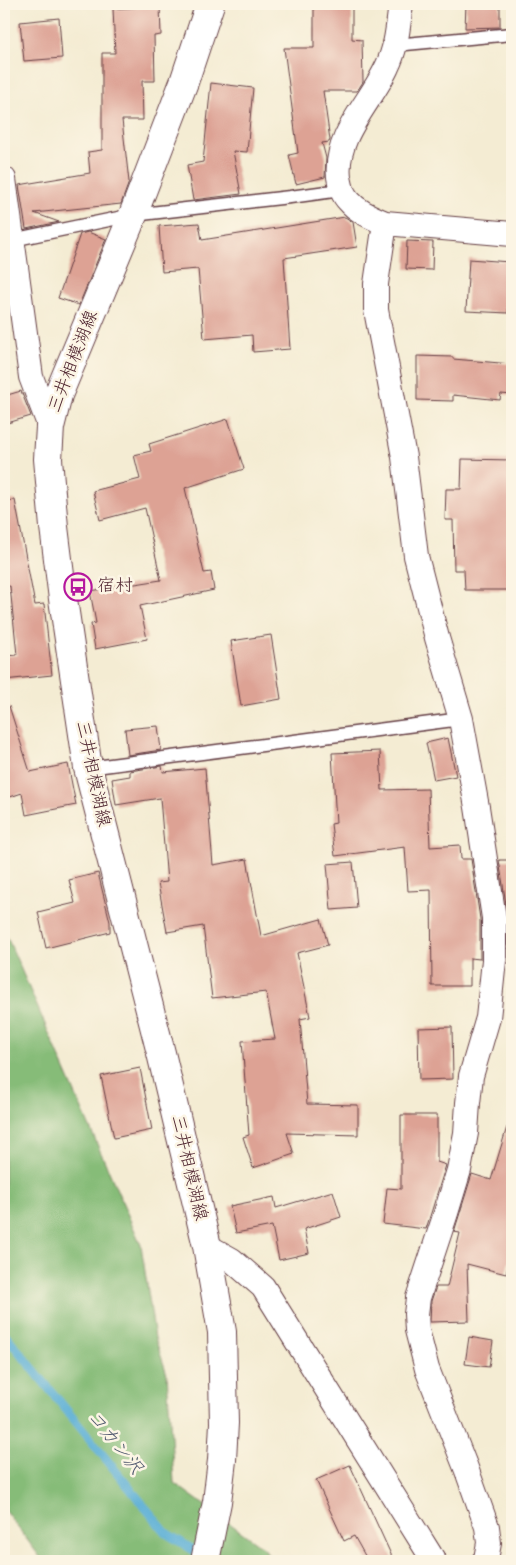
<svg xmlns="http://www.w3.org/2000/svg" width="516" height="1565" font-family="'Indie Flower','Klee One',sans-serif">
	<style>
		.forest { fill: #86bc78; stroke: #686e52 }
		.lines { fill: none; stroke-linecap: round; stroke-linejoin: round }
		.stream { stroke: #59aed5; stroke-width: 9 }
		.building { fill: #dda294 }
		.service-casing { stroke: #643e44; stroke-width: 15 }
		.minor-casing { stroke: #643e44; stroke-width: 26 }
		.secondary-casing { stroke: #643e44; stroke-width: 30 }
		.service { stroke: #fff; stroke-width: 12 }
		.minor { stroke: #fff; stroke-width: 24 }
		.secondary { stroke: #fff; stroke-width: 28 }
		.labels { text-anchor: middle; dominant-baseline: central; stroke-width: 5; stroke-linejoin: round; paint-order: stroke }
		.street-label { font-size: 18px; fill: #4a1f2b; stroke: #fcf5e5 }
		.poi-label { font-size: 18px; fill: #4a1f2b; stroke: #fcf5e5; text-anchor: start }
		.water-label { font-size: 19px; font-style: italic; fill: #50586f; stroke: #fcf5e5 }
	</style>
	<rect width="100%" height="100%" fill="#fcf5e5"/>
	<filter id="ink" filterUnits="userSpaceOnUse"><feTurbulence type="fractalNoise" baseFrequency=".02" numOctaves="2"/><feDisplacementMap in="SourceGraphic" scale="10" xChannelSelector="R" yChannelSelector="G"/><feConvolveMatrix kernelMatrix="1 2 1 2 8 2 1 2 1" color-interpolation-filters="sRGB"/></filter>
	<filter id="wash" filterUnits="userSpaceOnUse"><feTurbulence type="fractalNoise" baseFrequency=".0096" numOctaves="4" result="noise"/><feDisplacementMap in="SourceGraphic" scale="20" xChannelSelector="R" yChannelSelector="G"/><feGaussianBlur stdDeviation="1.12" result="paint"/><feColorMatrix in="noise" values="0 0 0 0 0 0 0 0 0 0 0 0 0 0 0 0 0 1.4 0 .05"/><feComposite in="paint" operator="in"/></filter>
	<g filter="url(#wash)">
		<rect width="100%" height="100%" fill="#f4ecd3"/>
		<path class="forest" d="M4,930L141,1245L155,1338L167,1374L174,1483L265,1549L271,1561H43L4,1509Z"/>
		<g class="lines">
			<path class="stream" d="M4,1333L166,1533L203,1556"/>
		</g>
		<g id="blocks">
			<g class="building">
				<path d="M314,4H352V39L362,40L363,82L357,91H323L330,140L329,142L322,143L326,158L325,177L296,184L289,155L298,153L284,48H314Z"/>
				<path d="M466,4H500V27L465,28Z"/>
				<path d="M160,6L161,35L154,36L155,81H142L143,120H122L129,182L121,204L34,213L59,222L26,229L19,185L90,173L88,152L102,150V53H115L113,9Z"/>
				<path d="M59,18L62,58L24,61L20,22Z"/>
				<path d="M211,83L253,88L247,152L233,151L241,194L193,200L187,165L203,162Z"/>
				<path d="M345,217L353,222L357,247L284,258L290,349L253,352L252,335L204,339L198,269L162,272L159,226L199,223L202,240Z"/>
				<path d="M88,232L106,239L79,305L58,298L80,234Z"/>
				<path d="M407,241L433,242L432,270L406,269Z"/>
				<path d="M469,259L510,262L508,313L466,311Z"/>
				<path d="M417,356L453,357V359L512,364V395L501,394L500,400L453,395V401L417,400Z"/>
				<path d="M21,391L31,416L4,424V396Z"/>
				<path d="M228,419L244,469L185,488L204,573L211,572L214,590L140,606L147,639L95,649L91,624L96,623L90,591L161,580L145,508L100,520L93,491L140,479L134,455L151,451L149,444Z"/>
				<path d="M462,459L512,460V590H465L464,570H454L453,520H445L446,489H461Z"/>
				<path d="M15,500L35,605L44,604L52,675L4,680V656L17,655L10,586L4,587V501Z"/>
				<path d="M271,635L281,699L241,706L231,641Z"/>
				<path d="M9,706L30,772L68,764L76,805L26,815L22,793L4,799V707Z"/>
				<path d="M158,726L161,750L128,755L125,729Z"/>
				<path d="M448,738L456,776L434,780L426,743Z"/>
				<path d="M380,751L382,790L428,789L430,847L460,845L461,859H471L480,919V959L470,958V986H432L431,890L408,891L405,847L335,856L331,824L336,823L332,753Z"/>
				<path d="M162,766L163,772L205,768L213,865L247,859L261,936L321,919L328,945L297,953L310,1017L300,1019L307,1104L358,1105V1135L287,1133L294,1154L253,1168L243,1137L249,1135L242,1041L275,1039L266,992L212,998L203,926L167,932L158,883L167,882L160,798L116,805L112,779L130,776V771Z"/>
				<path d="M499,860H512V964L507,963L508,916Z"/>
				<path d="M353,862L357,908L331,910L327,864Z"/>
				<path d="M98,873L110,922V932L46,948L38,912L75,903L69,880Z"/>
				<path d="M452,1027L453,1079L419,1080L418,1028Z"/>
				<path d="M140,1068L152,1130L114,1138L101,1076Z"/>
				<path d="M401,1115H437V1162L446,1165L426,1229L383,1224L387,1188L401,1189Z"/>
				<path d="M507,1127L512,1128V1249L506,1274L467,1264L469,1321L430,1322L431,1301L436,1287H447L460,1233L454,1232L472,1174L491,1180Z"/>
				<path d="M333,1191L341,1217L304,1229L309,1253L279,1260L272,1226L236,1233L230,1206L274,1197L276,1208Z"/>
				<path d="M469,1337L493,1341L489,1367L465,1364Z"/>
				<path d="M350,1465L394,1561H368L354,1536L344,1541L316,1480Z"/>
			</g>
		</g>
	</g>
	<g filter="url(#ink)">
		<use href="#blocks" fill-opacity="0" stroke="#643e44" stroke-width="1"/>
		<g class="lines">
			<g class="service-casing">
				<g id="service">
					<path d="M395,45L512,34"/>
					<path d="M12,240L133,215L290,197L341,190"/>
					<path d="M88,768L461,719"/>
				</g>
			</g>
			<g class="minor-casing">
				<g id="minor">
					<path d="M401,4C398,25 397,47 387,67C371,102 334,136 339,177C341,187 342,194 349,201C358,212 372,217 385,223L512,234"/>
					<path d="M4,179L31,377L50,427"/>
					<path d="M385,223L376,284V310L404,457L416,556L437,638L461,719L477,807L494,918V960L488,1018L471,1076L468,1103L466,1133L459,1170L446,1213L418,1298L416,1314L417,1330L427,1369L466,1468L487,1527L489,1543L486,1559L484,1561"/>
					<path d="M207,1246L232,1260L263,1287L434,1561"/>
				</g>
			</g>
			<g class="secondary-casing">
				<path id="secondary" d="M205,1561L217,1502L222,1460L224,1423L222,1332L207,1246L161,1053L88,768L63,599L54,527L48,459L50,427L58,395L133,215L184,82L210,4"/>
			</g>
			<use href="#service" class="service"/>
			<use href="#minor" class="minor"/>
			<use href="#secondary" class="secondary"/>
		</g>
	</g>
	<defs>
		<g id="bus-ring" transform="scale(1.4375)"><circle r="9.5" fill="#fcf5e5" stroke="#b5179e" stroke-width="1.5"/><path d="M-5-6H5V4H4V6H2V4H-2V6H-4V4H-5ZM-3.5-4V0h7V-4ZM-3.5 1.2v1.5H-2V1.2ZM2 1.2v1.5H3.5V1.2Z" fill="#b5179e"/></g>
	</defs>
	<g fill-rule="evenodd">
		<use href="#bus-ring" x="78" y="587"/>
	</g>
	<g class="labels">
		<g class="street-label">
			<text transform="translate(74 362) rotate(-69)">三井相模湖線</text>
			<text transform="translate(92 774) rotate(78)">三井相模湖線</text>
			<text transform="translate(188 1168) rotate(77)">三井相模湖線</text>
		</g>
		<g class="poi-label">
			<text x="97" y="587">宿村</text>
		</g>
		<g class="water-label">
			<text transform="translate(114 1443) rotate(51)">コカン沢</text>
		</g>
	</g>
	<rect width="516" height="1565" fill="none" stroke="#fcf5e5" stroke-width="20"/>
</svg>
